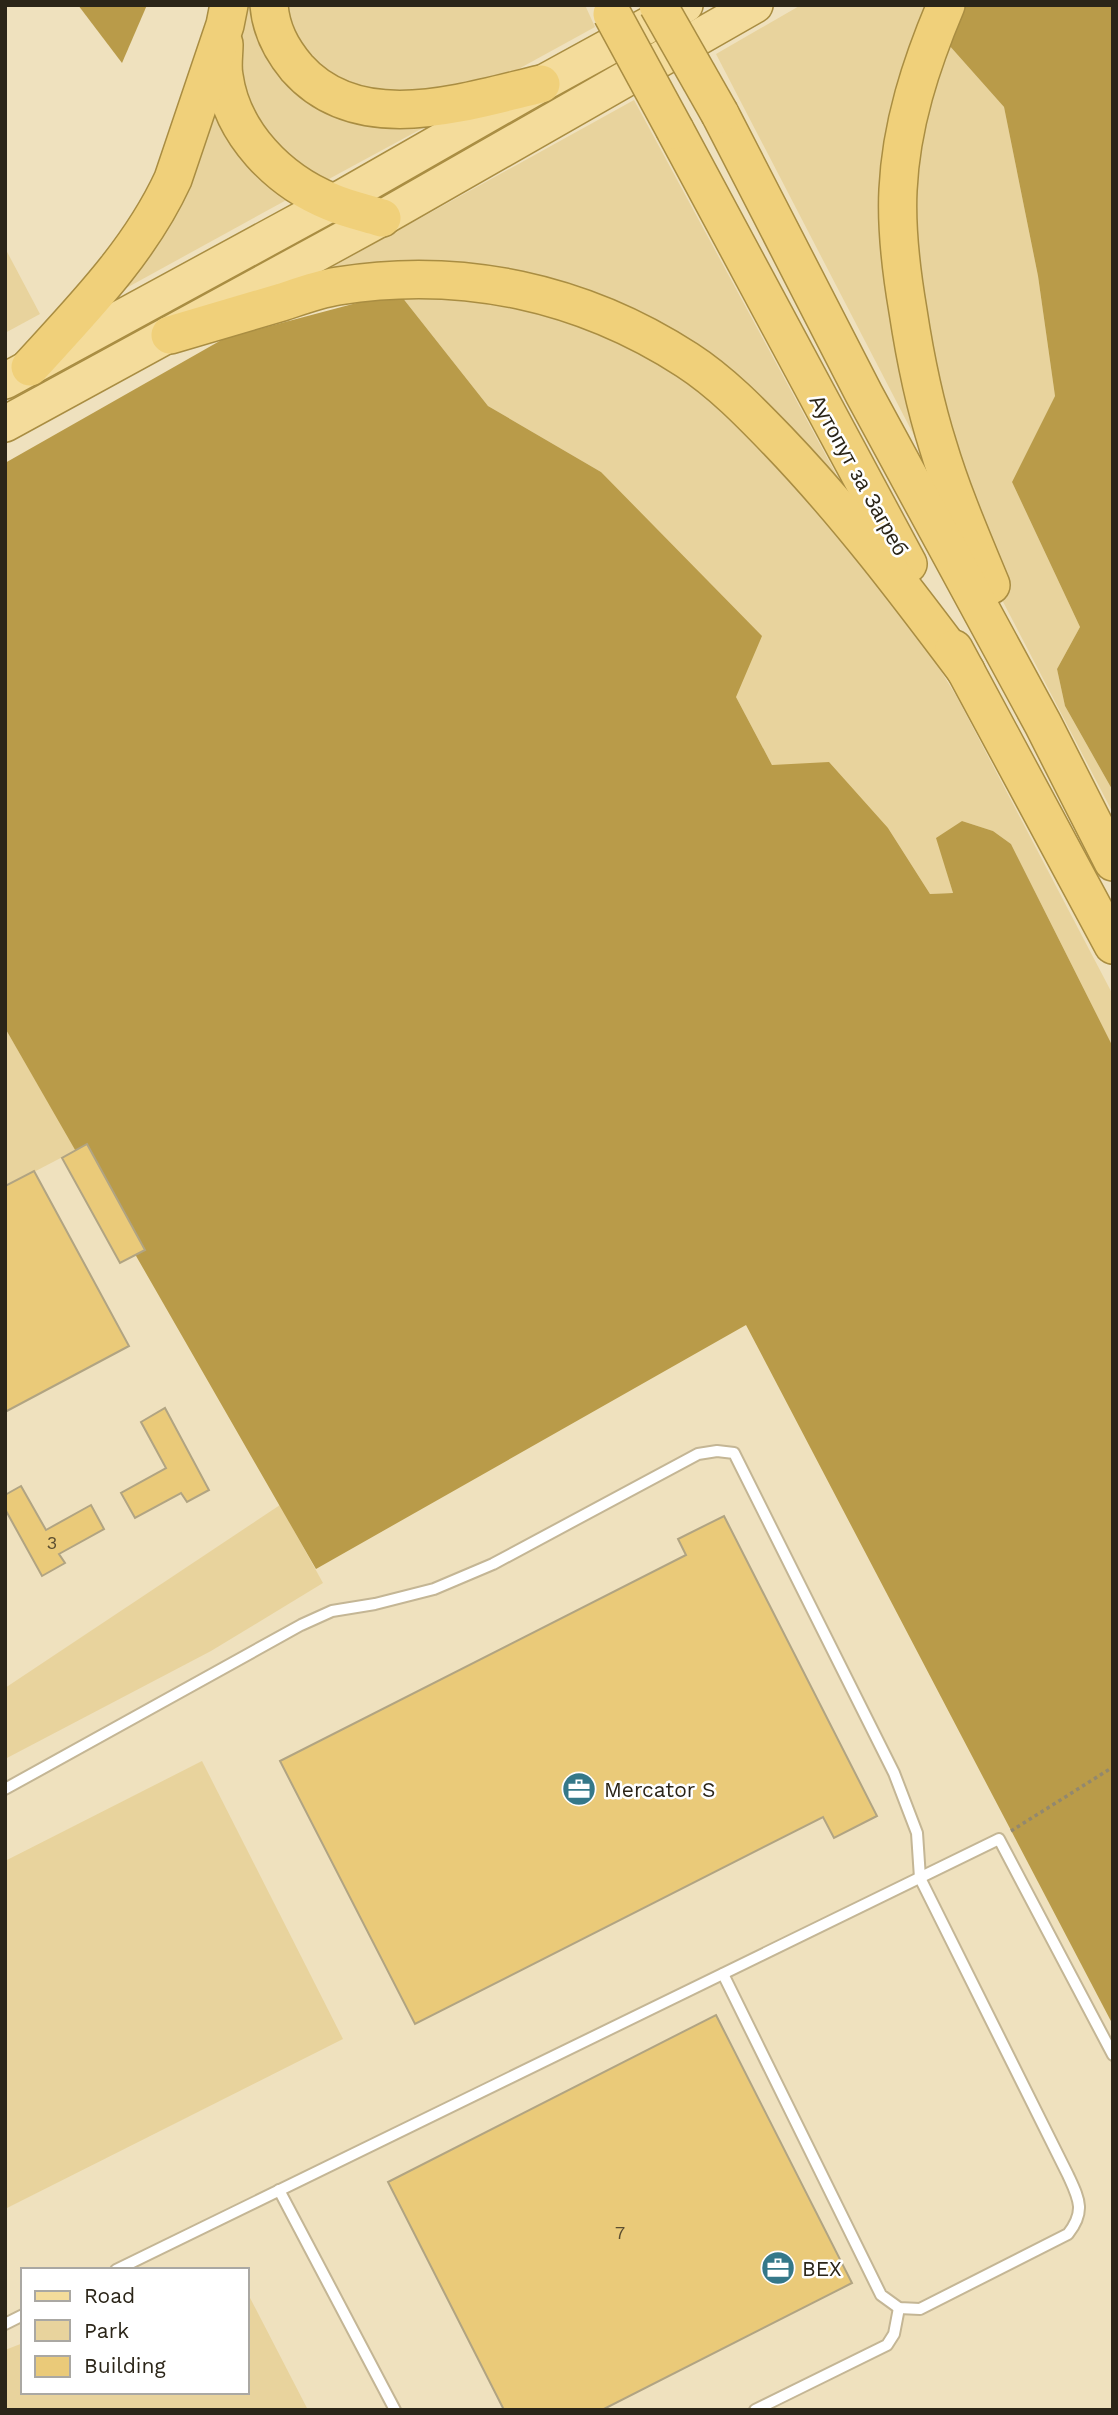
<svg xmlns="http://www.w3.org/2000/svg" width="1118" height="2415" font-family="'Work Sans',sans-serif">
	<style>
		.green { fill: #e8d39d }
		.forest { fill: #b99b49 }
		.building { fill: #eaca79; stroke: #b1a482; stroke-width: 2 }
		.lines { fill: none; stroke-linecap: round; stroke-linejoin: round }
		.service-casing { stroke: #c4b695; stroke-width: 14 }
		.primary-casing { stroke: #a98d42; stroke-width: 38 }
		.trunk-casing { stroke: #a98d42; stroke-width: 40 }
		.path { stroke: #92886f; stroke-width: 3.5; stroke-dasharray: 3.5 3.5; stroke-linecap: butt }
		.service { stroke: #fff; stroke-width: 10 }
		.primary { stroke: #f4dc9b; stroke-width: 35 }
		.trunk { stroke: #f0d07a; stroke-width: 37 }
		.trunk-bridge-casing { stroke: #a98d42; stroke-width: 40; stroke-linecap: butt }
		.trunk-bridge { stroke: #f0d07a; stroke-width: 37 }
		.labels { text-anchor: middle; dominant-baseline: central; stroke-width: 5; stroke-linejoin: round; paint-order: stroke }
		.number-label { font-size: 18px; fill: #5b4e30 }
		.street-label { font-size: 21px; fill: #2b2518; stroke: #fff }
		.poi-label { font-size: 21px; fill: #2b2518; stroke: #fff; text-anchor: start }
	</style>
	<rect width="100%" height="100%" fill="#efe1be"/>
	<g class="green">
		<path d="M241,5H261L271,50L434,122L316,186L258,139L236,60Z"/>
		<path d="M280,5H585L595,27L513,72L399,100L312,70Z"/>
		<path d="M801,5H934L897,114L933,472L716,54Z"/>
		<path d="M948,44L1004,107L1038,276L1055,396L1012,482L1080,627L1057,669L1065,706L1113,791V813L1000,596L919,321L908,164Z"/>
		<path d="M219,85L292,197L99,303Z"/>
		<path d="M634,100L863,524L638,318L314,277Z"/>
		<path d="M5,248L40,314L5,333Z"/>
		<path d="M398,292L535,301L674,363L792,470L924,643L958,699L1113,995V1047L1011,844L993,831L962,821L937,838L953,893L930,894L888,828L772,765L736,697L601,472L488,406Z"/>
		<path d="M5,1028L76,1150L5,1187Z"/>
		<path d="M280,1505L323,1583L211,1651L5,1759V1688Z"/>
		<path d="M202,1761L343,2039L5,2209V1861Z"/>
		<path d="M247,2292L308,2410H5V2350L23,2343V2392H247Z"/>
	</g>
	<g class="forest">
		<path d="M78,5H147L122,63Z"/>
		<path d="M958,5H1113V791L1065,706L1057,669L1080,627L1012,482L1055,396L1038,276L1004,107L948,44Z"/>
		<path d="M398,292L488,406L601,472L762,636L736,697L772,765L829,762L888,828L930,894L953,893L936,838L962,821L993,831L1011,844L1113,1047V2025L746,1325L316,1569L5,1028V463L225,338Z"/>
	</g>
	<g class="building">
		<path d="M87,1144L145,1250L120,1263L62,1158Z"/>
		<path d="M34,1171L129,1346L5,1412V1186Z"/>
		<path d="M165,1408L209,1490L187,1502L181,1493L135,1518L121,1493L166,1468L141,1422Z"/>
		<path d="M21,1486L46,1530L91,1505L104,1529L59,1554L65,1563L42,1576L5,1509V1495Z"/>
		<path d="M724,1516L877,1816L834,1838L823,1817L415,2024L280,1761L686,1555L678,1539Z"/>
		<path d="M716,2015L852,2283L602,2410H504L388,2182Z"/>
	</g>
	<g class="lines">
		<g class="service-casing">
			<g id="service">
				<path d="M5,1789L301,1625L332,1611L375,1604L434,1589L493,1564L698,1454L717,1451L734,1453L894,1773L917,1833L920,1878L1068,2175C1079,2199 1086,2211 1068,2234L920,2309L899,2308L881,2295L723,1974"/>
				<path d="M279,2190L395,2410"/>
				<path d="M116,2270L999,1839L1113,2055"/>
				<path d="M5,2324L23,2315"/>
				<path d="M755,2410L887,2345L894,2334L899,2308"/>
			</g>
		</g>
		<g class="primary-casing">
			<g id="primary">
				<path d="M5,381L345,196L541,84L685,5"/>
				<path d="M5,424L382,218L755,5"/>
			</g>
		</g>
		<g class="trunk-casing">
			<g id="trunk">
				<path d="M269,5C271,30 281,49 297,68C359,138 464,102 541,84"/>
				<path d="M946,5C921,64 901,125 898,190C896,231 901,270 908,311C915,357 924,402 938,446C952,493 972,539 991,585"/>
				<path d="M224,44C224,54 222,66 224,76C232,134 279,181 331,202C347,209 366,213 382,218"/>
				<path d="M720,114L864,394L1043,724L1113,862"/>
				<path d="M675,130L908,564"/>
				<path d="M170,335C207,324 244,313 282,302C300,296 319,289 338,286C461,266 582,292 687,360C721,382 750,412 778,441C847,513 906,591 966,671"/>
				<path d="M30,367C83,309 140,251 173,179L225,25L229,5"/>
				<path d="M954,649L1113,945"/>
			</g>
		</g>
		<path class="path" d="M1011,1831L1113,1767"/>
		<use href="#service" class="service"/>
		<use href="#primary" class="primary"/>
		<use href="#trunk" class="trunk"/>
		<g class="trunk-bridge-casing">
			<g id="trunk-bridge">
				<path d="M658,5L720,114"/>
				<path d="M612,14L675,130"/>
			</g>
		</g>
		<use href="#trunk-bridge" class="trunk-bridge"/>
	</g>
	<defs>
		<g id="office-disc" transform="scale(1.75)"><circle r="9.5" fill="#357889" stroke="#fff"/><path d="M-6-3h4V-5.5h4V-3h4V5H-6ZM-1-4.5V-3h2v-1.5ZM-6 0V1H6V0Z" fill="#fff"/></g>
	</defs>
	<g fill-rule="evenodd">
		<use href="#office-disc" x="579" y="1789"/>
		<use href="#office-disc" x="778" y="2268"/>
	</g>
	<g class="labels">
		<g class="number-label">
			<text x="52" y="1542">3</text>
			<text x="620" y="2232">7</text>
		</g>
		<g class="street-label">
			<text transform="translate(859 475) rotate(61)">Аутопут за Загреб</text>
		</g>
		<g class="poi-label">
			<text x="604" y="1789">Mercator S</text>
			<text x="802" y="2268">BEX</text>
		</g>
	</g>
	<rect width="1118" height="2415" fill="none" stroke="#2b2518" stroke-width="14"/>
	<rect x="21" y="2268" width="228" height="126" fill="#ffffff" stroke="#aaa8a3" stroke-width="2"/>
	<rect x="35" y="2291" width="35" height="10" fill="#f4dc9b" stroke="#aaa8a3" stroke-width="2"/>
	<text x="84" y="2303" font-size="21" fill="#2b2518">Road</text>
	<rect x="35" y="2320" width="35" height="21" fill="#e8d39d" stroke="#aaa8a3" stroke-width="2"/>
	<text x="84" y="2338" font-size="21" fill="#2b2518">Park</text>
	<rect x="35" y="2356" width="35" height="21" fill="#eaca79" stroke="#aaa8a3" stroke-width="2"/>
	<text x="84" y="2373" font-size="21" fill="#2b2518">Building</text>
</svg>
